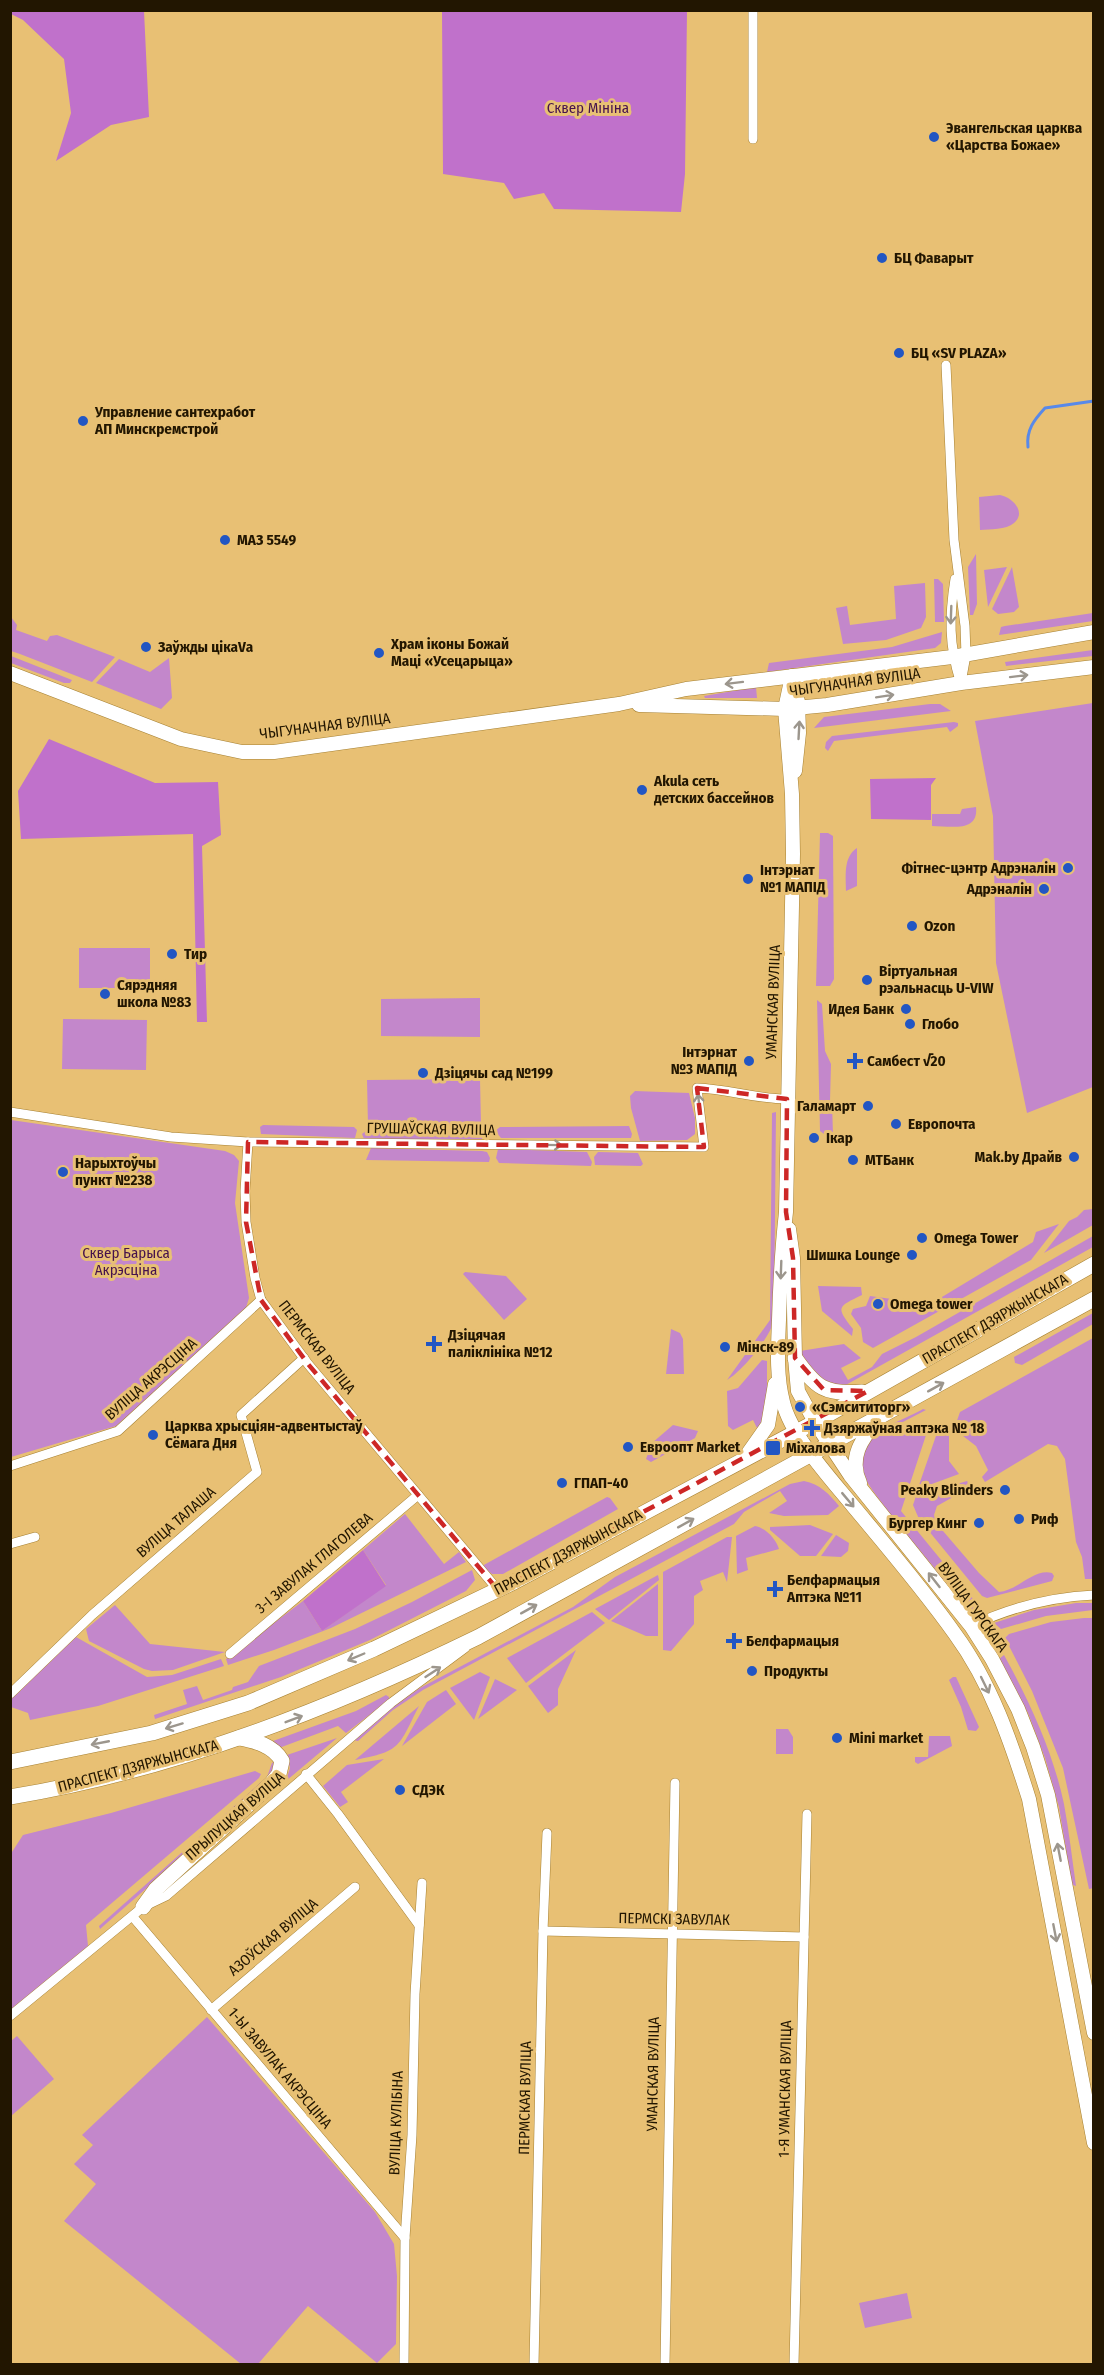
<svg xmlns="http://www.w3.org/2000/svg" width="1104" height="2375" font-family="'Fira Sans Condensed',sans-serif">
	<style>
		.green { fill: #c387cb }
		.forest { fill: #c071cb }
		.lines { fill: none; stroke-linecap: round; stroke-linejoin: round }
		.stream { stroke: #5889e9; stroke-width: 3 }
		.minor-casing { stroke: #a68032; stroke-width: 10 }
		.secondary-casing { stroke: #a68032; stroke-width: 15 }
		.primary-casing { stroke: #a68032; stroke-width: 16 }
		.minor { stroke: #fff; stroke-width: 9 }
		.secondary { stroke: #fff; stroke-width: 14 }
		.primary { stroke: #fff; stroke-width: 15 }
		.oneway { stroke: #9c968d }
		.marked { fill: none; stroke: #cd2726; stroke-width: 4.5; stroke-dasharray: 12 8; stroke-linejoin: round }
		.poi-dot { fill: #2256c3; stroke: #e8c074; stroke-width: 2 }
		.labels { text-anchor: middle; dominant-baseline: central; stroke-width: 6; stroke-linejoin: round; paint-order: stroke }
		.park-label { font-size: 15px; fill: #45124c; stroke: #e8c074 }
		.poi-label { font-size: 15px; font-weight: bold; fill: #221601; stroke: #e8c074; text-anchor: start }
		.street-label { font-size: 15px; fill: #221601; stroke: #e8c074 }
	</style>
	<rect width="100%" height="100%" fill="#e8c074"/>
	<g class="green">
		<path d="M1000,495C1012,497 1027,512 1014,523C1006,530 990,529 980,530L979,497Z"/>
		<path d="M976,554L977,604L973,615H970L968,567Z"/>
		<path d="M1007,567L988,607L984,570Z"/>
		<path d="M1012,567L1019,607L1014,612L998,614L992,609Z"/>
		<path d="M934,579H938L943,584L944,622H935Z"/>
		<path d="M925,583L926,617L921,628L886,640L843,644L836,608L847,606L850,625L896,619L894,586Z"/>
		<path d="M1093,613V621L999,635L1001,627L1005,626Z"/>
		<path d="M11,617L17,625L16,630L47,641L50,636L57,635L115,657L92,682L20,654L11,651Z"/>
		<path d="M942,632L941,643L935,648L767,672L769,663L892,647Z"/>
		<path d="M1093,650V656L1006,666L1005,662Z"/>
		<path d="M11,656L72,680L70,683H64L11,663Z"/>
		<path d="M169,658L172,698L161,709L96,683L119,659L150,672Z"/>
		<path d="M756,687L757,698H705L704,696Z"/>
		<path d="M1093,703V1087L1027,1113L996,963L993,816L975,721Z"/>
		<path d="M930,704H940L951,711L814,728L824,717Z"/>
		<path d="M954,722L958,723V726L950,732L947,727L834,741L828,751L825,748L826,742L832,736Z"/>
		<path d="M976,807C979,833 950,826 932,826V814H960L962,809Z"/>
		<path d="M820,833H828L833,836L834,979L830,986H816Z"/>
		<path d="M857,848V886L846,891C846,876 843,857 857,848Z"/>
		<rect x="79" y="948" width="71" height="40"/>
		<path d="M480,998V1037L381,1036V999Z"/>
		<path d="M817,1000L822,1004L825,1051L831,1064L830,1101L832,1102L833,1135L824,1134L820,1131Z"/>
		<path d="M63,1019L147,1020L146,1070L62,1069Z"/>
		<path d="M480,1079L481,1125L368,1126L367,1080Z"/>
		<path d="M635,1091L689,1093L695,1118V1134L687,1140L640,1141L631,1108L630,1096Z"/>
		<path d="M776,1112L774,1320C771,1336 742,1372 727,1380L770,1320L772,1113Z"/>
		<path d="M11,1120L225,1151L234,1155L239,1161L235,1203L249,1298L245,1311L239,1317L116,1426L11,1457Z"/>
		<path d="M263,1125L354,1127L357,1130L355,1138L261,1134L260,1127Z"/>
		<path d="M629,1126L632,1134L631,1138H501L495,1131L500,1127Z"/>
		<path d="M479,1129L483,1131L482,1139H473L368,1140L364,1139L362,1134L367,1130Z"/>
		<path d="M371,1148L482,1151L487,1152L490,1158L489,1162L366,1160Z"/>
		<path d="M498,1149L587,1152L592,1162L591,1166L499,1163L496,1158Z"/>
		<path d="M598,1152L638,1153L643,1164L641,1166L595,1165L594,1157Z"/>
		<path d="M1093,1209V1225L1044,1253L1069,1221L1077,1217L1084,1210Z"/>
		<path d="M1059,1224L1031,1260L873,1348L863,1342L861,1328L851,1314L853,1309L866,1306L870,1296L899,1300H937L1033,1242L1036,1232Z"/>
		<path d="M1093,1236V1247L844,1386L834,1387L807,1372L800,1351L844,1344L861,1358L841,1368L848,1380L872,1367L882,1354L916,1337Z"/>
		<path d="M465,1272L506,1276L527,1299L504,1320L463,1274Z"/>
		<path d="M818,1286L861,1287L862,1295C838,1307 835,1306 853,1329L852,1336L822,1311Z"/>
		<path d="M1093,1313V1324L1022,1365L1015,1363L1014,1357Z"/>
		<path d="M671,1329L680,1333L683,1339L684,1374H666Z"/>
		<path d="M1093,1338L1094,1579H1085L1082,1557L1076,1542L1065,1459L1057,1446L1048,1444L985,1482L982,1477L988,1470L976,1446L954,1429L960,1412Z"/>
		<path d="M762,1360L767,1361V1414L759,1432L753,1420L733,1430L728,1426L727,1391L738,1388Z"/>
		<path d="M923,1409L926,1410L899,1424L904,1434L924,1423L929,1426L901,1511L978,1605L976,1611L965,1605C949,1584 860,1483 860,1467C859,1460 863,1445 867,1440C874,1431 911,1416 923,1409Z"/>
		<path d="M673,1425L698,1431L695,1438L651,1462L646,1459L652,1443Z"/>
		<path d="M937,1433L949,1435V1461L959,1474L921,1488L919,1485Z"/>
		<path d="M804,1481C820,1484 829,1494 839,1506L828,1515L784,1516L769,1513L787,1501L780,1491L744,1512L734,1524L423,1690L393,1710L358,1741L353,1740L390,1709L420,1688L573,1607L615,1577L790,1484Z"/>
		<path d="M967,1481L971,1487L937,1506L934,1515L937,1524L979,1573L999,1592C1017,1591 1034,1568 1052,1573L1054,1576L1052,1581L987,1598L982,1596L919,1519L913,1505L916,1496Z"/>
		<path d="M607,1497L610,1498L618,1509L503,1574H492L482,1566Z"/>
		<path d="M405,1514L444,1564L459,1552L466,1562L331,1628L274,1650L228,1665L226,1659L303,1601L322,1631L386,1585L363,1550Z"/>
		<path d="M810,1525L833,1534L816,1556H800L770,1530V1527Z"/>
		<path d="M755,1526C766,1528 776,1539 779,1549L746,1558L748,1570L737,1574L736,1536Z"/>
		<path d="M836,1535L849,1543L848,1551L841,1557L821,1556Z"/>
		<path d="M727,1537H732L727,1582L723,1572L700,1581L703,1590L694,1596V1624L671,1651L663,1650V1572Z"/>
		<path d="M472,1570L475,1580L466,1591L370,1640L322,1660L281,1677L155,1719L154,1715L187,1704L183,1690L197,1686L203,1700L232,1690L233,1687L248,1682L259,1666L355,1629L412,1602Z"/>
		<path d="M658,1575L659,1580L609,1620L595,1609Z"/>
		<path d="M658,1584V1636H646L611,1621Z"/>
		<path d="M1076,1603H1093V1610L1046,1616L1001,1629L994,1623L1034,1610Z"/>
		<path d="M115,1605L150,1644L225,1652L173,1670L152,1671L144,1669L89,1641L86,1629Z"/>
		<path d="M592,1612L605,1623L526,1683L507,1658Z"/>
		<path d="M1084,1618H1094V1888L1089,1889L1063,1768L1032,1691L1005,1638L1009,1634L1051,1622Z"/>
		<path d="M76,1637L147,1677L172,1675L221,1659L224,1666L98,1706L30,1720L28,1713L11,1707V1699Z"/>
		<path d="M576,1650L558,1689V1705L548,1713L528,1686Z"/>
		<path d="M1004,1655C1030,1702 1053,1752 1064,1804C1069,1831 1072,1858 1076,1886L1073,1885L1071,1880L1059,1807L1045,1758L1028,1713L999,1659Z"/>
		<path d="M480,1672L490,1677L474,1720L450,1688Z"/>
		<path d="M953,1677H956L979,1727L976,1731L968,1730L961,1707L949,1680Z"/>
		<path d="M495,1679L517,1690L478,1719Z"/>
		<path d="M446,1690L456,1704L402,1746L427,1702Z"/>
		<path d="M386,1695L389,1697V1700L346,1733L338,1726L279,1748L273,1741L356,1711Z"/>
		<path d="M419,1706C398,1747 402,1751 355,1760Z"/>
		<path d="M776,1729H788L793,1737V1754H776Z"/>
		<path d="M929,1736H950L952,1746L918,1764L915,1762V1757H928Z"/>
		<path d="M337,1738L286,1781L290,1768L287,1755Z"/>
		<path d="M384,1759L341,1792L348,1802L340,1807L323,1786L347,1765Z"/>
		<path d="M277,1760L271,1779L100,1929L99,1926L267,1777L272,1763Z"/>
		<path d="M255,1771L261,1774L259,1778L86,1925L88,1946L11,2012L10,1855L23,1835L111,1813Z"/>
		<path d="M207,2017L375,2212L394,2244L397,2276L396,2344L377,2363L308,2306L258,2364H241L64,2221L96,2184L74,2164L93,2145L82,2135Z"/>
		<path d="M17,2036L54,2079L11,2116V2041Z"/>
		<path d="M907,2293L912,2318L865,2328L859,2303Z"/>
	</g>
	<g class="forest">
		<path d="M10,11H144L149,117L111,125L56,161L71,113L64,59L23,20L11,14Z"/>
		<path d="M442,11H687L685,174L681,212L554,209L544,193L514,199L504,183L443,174Z"/>
		<path d="M49,739L155,783L218,782L221,835L202,846L207,1022H197L193,834L21,839L18,791Z"/>
		<path d="M936,778L931,785V820L871,819L870,779Z"/>
		<path d="M363,1550L386,1586L322,1631L303,1601Z"/>
	</g>
	<g class="lines">
		<path class="stream" d="M1028,447C1026,430 1034,420 1045,408L1094,401"/>
		<g class="minor-casing">
			<g id="minor">
				<path d="M753,139V10"/>
				<path d="M946,365L954,540L965,626L966,655L961,683"/>
				<path d="M955,579C949,617 949,645 960,681"/>
				<path d="M10,1112L171,1137L248,1142L704,1147L697,1088C728,1089 756,1099 787,1099"/>
				<path d="M248,1142L245,1191L246,1222L255,1278L261,1300L308,1364L498,1590"/>
				<path d="M10,1466L118,1431L261,1300"/>
				<path d="M10,1544L35,1537"/>
				<path d="M971,1626C1009,1608 1051,1597 1094,1595"/>
				<path d="M230,1654L418,1495"/>
				<path d="M10,1694L92,1615L257,1472L241,1415L304,1358"/>
				<path d="M306,1774L338,1814L419,1925"/>
				<path d="M133,1917L405,2238"/>
				<path d="M543,1931L804,1937"/>
				<path d="M211,2010L355,1887"/>
				<path d="M10,2016L143,1907L166,1896L391,1703L465,1648"/>
				<path d="M404,2364L405,2238L412,2135L415,1994L422,1883"/>
				<path d="M534,2364L543,1931L547,1833"/>
				<path d="M665,2364L675,1783"/>
				<path d="M794,2364L807,1814"/>
			</g>
		</g>
		<g class="secondary-casing">
			<g id="secondary">
				<path d="M10,673L181,739L242,752H274L619,704L686,689L952,657L1094,632"/>
				<path d="M792,676L785,709L792,794L793,854L786,1212C782,1248 780,1284 779,1320C778,1347 776,1375 783,1402C791,1436 831,1479 853,1506C888,1548 924,1590 955,1634C991,1683 1011,1742 1029,1799L1094,2143"/>
				<path d="M639,705L785,709L827,705L961,683L1094,667"/>
				<path d="M795,771L799,733L798,701"/>
				<path d="M789,1229L793,1258L795,1358L798,1391L815,1422L850,1475L971,1626L992,1659L1018,1709L1033,1747L1048,1795L1094,2033"/>
				<path d="M744,1459L768,1425L775,1384"/>
				<path d="M860,1483C848,1457 862,1439 878,1419"/>
			</g>
		</g>
		<g class="primary-casing">
			<g id="primary">
				<path d="M795,1358C816,1388 825,1395 862,1392"/>
				<path d="M10,1762L152,1733L248,1703L374,1649L514,1582L815,1422L1094,1264"/>
				<path d="M10,1797C174,1770 330,1709 478,1637L1094,1299"/>
				<path d="M143,1907L156,1889L271,1784L279,1774L282,1761C273,1745 255,1741 239,1738"/>
			</g>
		</g>
		<use href="#minor" class="minor"/>
		<use href="#secondary" class="secondary"/>
		<use href="#primary" class="primary"/>
	</g>
	<defs><path id="oneway-shaft" d="M-6 0H5M1.5-3L5.5 0L1.5 3" fill="none" stroke-width="1.6" stroke-linecap="round" stroke-linejoin="round" transform="scale(1.5)"/></defs>
	<g class="oneway">
		<use href="#oneway-shaft" transform="translate(951 615) rotate(92)"/>
		<use href="#oneway-shaft" transform="translate(1019 676) rotate(-7)"/>
		<use href="#oneway-shaft" transform="translate(734 683) rotate(173)"/>
		<use href="#oneway-shaft" transform="translate(885 696) rotate(-9)"/>
		<use href="#oneway-shaft" transform="translate(799 730) rotate(-87)"/>
		<use href="#oneway-shaft" transform="translate(699 1103) rotate(-96)"/>
		<use href="#oneway-shaft" transform="translate(553 1145) rotate(1)"/>
		<use href="#oneway-shaft" transform="translate(781 1270) rotate(92)"/>
		<use href="#oneway-shaft" transform="translate(936 1387) rotate(-29)"/>
		<use href="#oneway-shaft" transform="translate(848 1500) rotate(50)"/>
		<use href="#oneway-shaft" transform="translate(686 1523) rotate(-29)"/>
		<use href="#oneway-shaft" transform="translate(934 1580) rotate(-128)"/>
		<use href="#oneway-shaft" transform="translate(529 1609) rotate(-29)"/>
		<use href="#oneway-shaft" transform="translate(356 1657) rotate(157)"/>
		<use href="#oneway-shaft" transform="translate(433 1672) rotate(-33)"/>
		<use href="#oneway-shaft" transform="translate(985 1685) rotate(64)"/>
		<use href="#oneway-shaft" transform="translate(294 1719) rotate(-21)"/>
		<use href="#oneway-shaft" transform="translate(174 1726) rotate(163)"/>
		<use href="#oneway-shaft" transform="translate(100 1743) rotate(169)"/>
		<use href="#oneway-shaft" transform="translate(1059 1852) rotate(-101)"/>
		<use href="#oneway-shaft" transform="translate(1055 1933) rotate(79)"/>
	</g>
	<path class="marked" d="M697,1088L787,1099L786,1212L793,1258L795,1358L824,1390L868,1391L498,1590L308,1364L261,1300L246,1222L248,1142L704,1147Z"/>
	<g class="poi-dot">
		<circle cx="934" cy="137" r="6"/>
		<circle cx="882" cy="258" r="6"/>
		<circle cx="899" cy="353" r="6"/>
		<circle cx="83" cy="421" r="6"/>
		<circle cx="225" cy="540" r="6"/>
		<circle cx="146" cy="647" r="6"/>
		<circle cx="379" cy="653" r="6"/>
		<circle cx="642" cy="790" r="6"/>
		<circle cx="1068" cy="868" r="6"/>
		<circle cx="748" cy="879" r="6"/>
		<circle cx="1044" cy="889" r="6"/>
		<circle cx="912" cy="926" r="6"/>
		<circle cx="172" cy="954" r="6"/>
		<circle cx="867" cy="980" r="6"/>
		<circle cx="105" cy="994" r="6"/>
		<circle cx="906" cy="1009" r="6"/>
		<circle cx="910" cy="1024" r="6"/>
		<circle cx="749" cy="1061" r="6"/>
		<path d="M852 1052h6v6h6v6h-6v6h-6v-6h-6v-6h6z"/>
		<circle cx="423" cy="1073" r="6"/>
		<circle cx="868" cy="1106" r="6"/>
		<circle cx="896" cy="1124" r="6"/>
		<circle cx="814" cy="1138" r="6"/>
		<circle cx="1074" cy="1157" r="6"/>
		<circle cx="853" cy="1160" r="6"/>
		<circle cx="63" cy="1172" r="6"/>
		<circle cx="922" cy="1238" r="6"/>
		<circle cx="912" cy="1255" r="6"/>
		<circle cx="878" cy="1304" r="6"/>
		<path d="M431 1335h6v6h6v6h-6v6h-6v-6h-6v-6h6z"/>
		<circle cx="725" cy="1347" r="6"/>
		<circle cx="800" cy="1407" r="6"/>
		<path d="M809 1419h6v6h6v6h-6v6h-6v-6h-6v-6h6z"/>
		<circle cx="153" cy="1435" r="6"/>
		<circle cx="628" cy="1447" r="6"/>
		<rect x="765" y="1440" width="16" height="16" rx="3"/>
		<circle cx="562" cy="1483" r="6"/>
		<circle cx="1005" cy="1490" r="6"/>
		<circle cx="1019" cy="1519" r="6"/>
		<circle cx="979" cy="1523" r="6"/>
		<path d="M772 1580h6v6h6v6h-6v6h-6v-6h-6v-6h6z"/>
		<path d="M731 1632h6v6h6v6h-6v6h-6v-6h-6v-6h6z"/>
		<circle cx="752" cy="1671" r="6"/>
		<circle cx="837" cy="1738" r="6"/>
		<circle cx="400" cy="1790" r="6"/>
	</g>
	<g class="labels">
		<g class="park-label">
			<text x="588" y="108">Сквер Мініна</text>
			<text x="126" y="1253">Сквер Барыса<tspan x="126" dy="17">Акрэсціна</tspan></text>
		</g>
		<g class="poi-label">
			<text x="946" y="128">Эвангельская царква<tspan x="946" dy="17">«Царства Божае»</tspan></text>
			<text x="894" y="258">БЦ Фаварыт</text>
			<text x="911" y="353">БЦ «SV PLAZA»</text>
			<text x="95" y="412">Управление сантехработ<tspan x="95" dy="17">АП Минскремстрой</tspan></text>
			<text x="237" y="540">МАЗ 5549</text>
			<text x="391" y="644">Храм іконы Божай<tspan x="391" dy="17">Маці «Усецарыца»</tspan></text>
			<text x="158" y="647">Заўжды цікаVа</text>
			<text x="654" y="781">Akula сеть<tspan x="654" dy="17">детских бассейнов</tspan></text>
			<text x="1056" y="868" text-anchor="end">Фітнес-цэнтр Адрэналін</text>
			<text x="760" y="870">Інтэрнат<tspan x="760" dy="17">№1 МАПІД</tspan></text>
			<text x="1032" y="889" text-anchor="end">Адрэналін</text>
			<text x="924" y="926">Ozon</text>
			<text x="184" y="954">Тир</text>
			<text x="879" y="971">Віртуальная<tspan x="879" dy="17">рэальнасць U-VIW</tspan></text>
			<text x="117" y="985">Сярэдняя<tspan x="117" dy="17">школа №83</tspan></text>
			<text x="894" y="1009" text-anchor="end">Идея Банк</text>
			<text x="922" y="1024">Глобо</text>
			<text x="737" y="1052" text-anchor="end">Інтэрнат<tspan x="737" dy="17">№3 МАПІД</tspan></text>
			<text x="867" y="1061">Самбест √20</text>
			<text x="435" y="1073">Дзіцячы сад №199</text>
			<text x="856" y="1106" text-anchor="end">Галамарт</text>
			<text x="908" y="1124">Европочта</text>
			<text x="826" y="1138">Ікар</text>
			<text x="1062" y="1157" text-anchor="end">Маk.by Драйв</text>
			<text x="865" y="1160">МТБанк</text>
			<text x="75" y="1163">Нарыхтоўчы<tspan x="75" dy="17">пункт №238</tspan></text>
			<text x="934" y="1238">Omega Tower</text>
			<text x="900" y="1255" text-anchor="end">Шишка Lounge</text>
			<text x="890" y="1304">Omega tower</text>
			<text x="448" y="1335">Дзіцячая<tspan x="448" dy="17">паліклініка №12</tspan></text>
			<text x="737" y="1347">Мінск-89</text>
			<text x="812" y="1407">«Сэмсититорг»</text>
			<text x="165" y="1426">Царква хрысціян-адвентыстаў<tspan x="165" dy="17">Сёмага Дня</tspan></text>
			<text x="824" y="1428">Дзяржаўная аптэка № 18</text>
			<text x="640" y="1447">Евроопт Market</text>
			<text x="786" y="1448">Міхалова</text>
			<text x="574" y="1483">ГПАП-40</text>
			<text x="993" y="1490" text-anchor="end">Peaky Blinders</text>
			<text x="1031" y="1519">Риф</text>
			<text x="967" y="1523" text-anchor="end">Бургер Кинг</text>
			<text x="787" y="1580">Белфармацыя<tspan x="787" dy="17">Аптэка №11</tspan></text>
			<text x="746" y="1641">Белфармацыя</text>
			<text x="764" y="1671">Продукты</text>
			<text x="849" y="1738">Mini market</text>
			<text x="412" y="1790">СДЭК</text>
		</g>
		<g class="street-label">
			<text transform="translate(855 682) rotate(-8)">ЧЫГУНАЧНАЯ ВУЛІЦА</text>
			<text transform="translate(325 726) rotate(-7)">ЧЫГУНАЧНАЯ ВУЛІЦА</text>
			<text transform="translate(773 1002) rotate(-88)">УМАНСКАЯ ВУЛІЦА</text>
			<text transform="translate(431 1129) rotate(1)">ГРУШАЎСКАЯ ВУЛІЦА</text>
			<text transform="translate(995 1319) rotate(-30)">ПРАСПЕКТ ДЗЯРЖЫНСКАГА</text>
			<text transform="translate(317 1347) rotate(52)">ПЕРМСКАЯ ВУЛІЦА</text>
			<text transform="translate(151 1379) rotate(-41)">ВУЛІЦА АКРЭСЦІНА</text>
			<text transform="translate(176 1522) rotate(-41)">ВУЛІЦА ТАЛАША</text>
			<text transform="translate(568 1552) rotate(-28)">ПРАСПЕКТ ДЗЯРЖЫНСКАГА</text>
			<text transform="translate(314 1563) rotate(-40)">3-І ЗАВУЛАК ГЛАГОЛЕВА</text>
			<text transform="translate(973 1607) rotate(54)">ВУЛІЦА ГУРСКАГА</text>
			<text transform="translate(138 1766) rotate(-15)">ПРАСПЕКТ ДЗЯРЖЫНСКАГА</text>
			<text transform="translate(235 1816) rotate(-41)">ПРЫЛУЦКАЯ ВУЛІЦА</text>
			<text transform="translate(674 1919) rotate(1)">ПЕРМСКІ ЗАВУЛАК</text>
			<text transform="translate(273 1937) rotate(-40)">АЗОЎСКАЯ ВУЛІЦА</text>
			<text transform="translate(280 2068) rotate(50)">1-Ы ЗАВУЛАК АКРЭСЦІНА</text>
			<text transform="translate(653 2074) rotate(-89)">УМАНСКАЯ ВУЛІЦА</text>
			<text transform="translate(785 2089) rotate(-89)">1-Я УМАНСКАЯ ВУЛІЦА</text>
			<text transform="translate(525 2098) rotate(-89)">ПЕРМСКАЯ ВУЛІЦА</text>
			<text transform="translate(396 2123) rotate(-88)">ВУЛІЦА КУЛІБІНА</text>
		</g>
	</g>
	<rect width="1104" height="2375" fill="none" stroke="#221601" stroke-width="24"/>
</svg>
